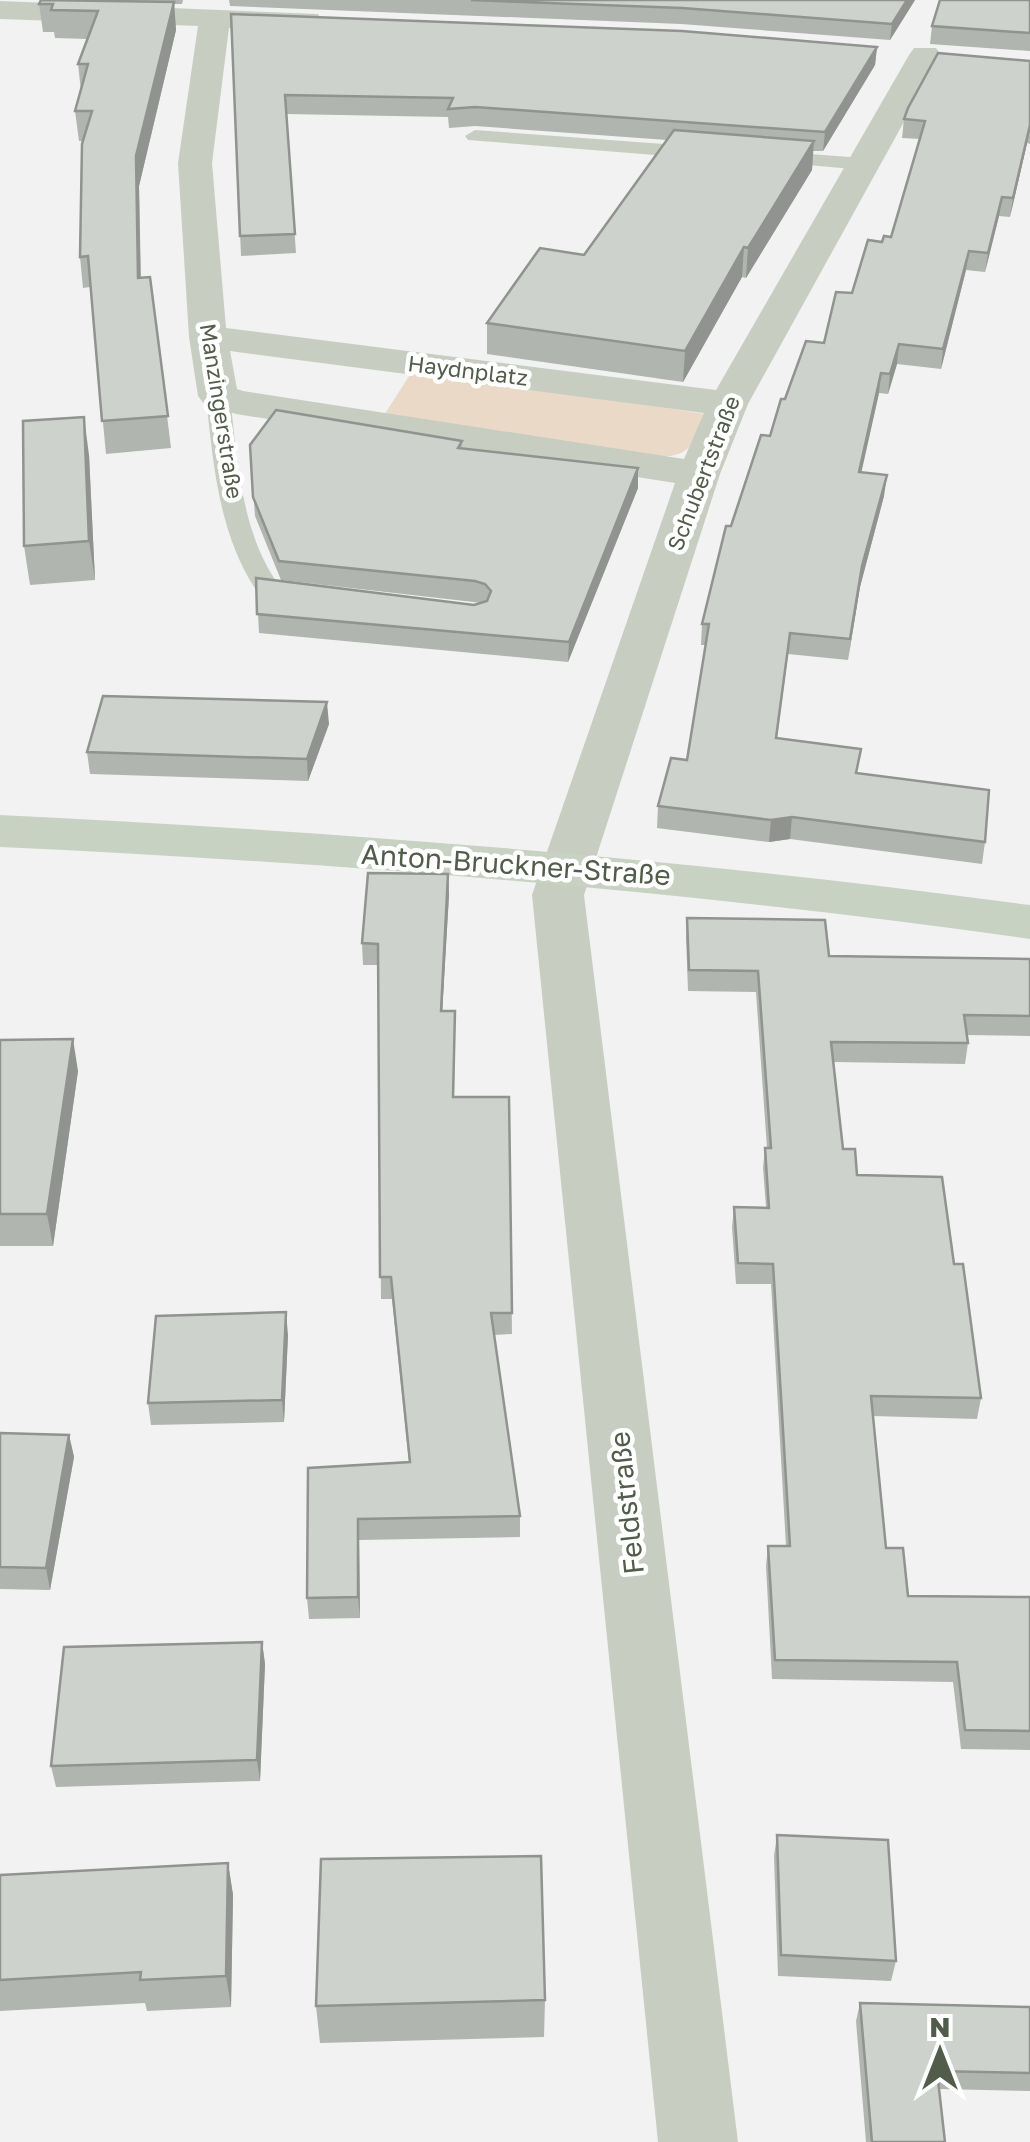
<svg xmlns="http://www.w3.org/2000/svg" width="1030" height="2142" font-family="'Golos Text',sans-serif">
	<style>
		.green { fill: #ead9c6 }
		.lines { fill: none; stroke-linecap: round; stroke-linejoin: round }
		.service { fill: #c7cec1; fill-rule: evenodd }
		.minor { fill: #c7cec1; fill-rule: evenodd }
		.secondary { fill: #c8d2c2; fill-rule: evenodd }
		.wall { fill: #b0b5af }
		.shaded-wall { fill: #90938f }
		.building { fill: #cdd2cc; stroke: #90938f; stroke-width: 2.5 }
		.labels { text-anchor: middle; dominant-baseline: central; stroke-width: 9; stroke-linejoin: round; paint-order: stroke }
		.far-street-label { font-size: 22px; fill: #525c4b; stroke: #fff }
		.street-label { font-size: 28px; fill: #525c4b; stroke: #fff }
	</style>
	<rect width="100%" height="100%" fill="#f2f2f3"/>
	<path class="green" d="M413,370L706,414C693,443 693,456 658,457L384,415Z"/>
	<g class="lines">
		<g class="service">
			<path d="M475,130L705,147L715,153L705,159L468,140L465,136Z"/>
			<path d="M768,151L864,158L874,164L864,170L761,161V153Z"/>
			<path d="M218,389L230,396C237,457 241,534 279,585L305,590L309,596L305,602L296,604L261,597C219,540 213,464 206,396Z"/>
		</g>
		<path class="minor" d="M0,1L318,14L323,21L318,28L307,30L229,28L212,163L226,328L716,390L909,55L914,48H936L941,55L748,404L720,474L584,895L738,2142H658L532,895L675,483L236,414L204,404L198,396L189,337L178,163L198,26L0,19ZM230,351L704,413L684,459L243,391L237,389Z"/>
		<path class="secondary" d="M0,815C345,832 688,859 1030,905V939C688,891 345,863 0,847Z"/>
	</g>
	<g class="wall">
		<path d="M41,0H183L182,4H174L176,30L139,186L141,278L150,277L171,448L106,454L90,287L83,288L80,257L83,141H79L75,111L81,91L78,64L87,39L55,38L54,32H43L39,4Z"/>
		<path d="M229,0H915L890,40L681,24L230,6Z"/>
		<path d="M1030,0V51L930,44L932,26Z"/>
		<path d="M231,14L877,47L875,65L823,151H813L812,170L746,278L742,277L683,382L487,354V323L584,255L667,140L475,126L449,128L448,117L286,114L296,253L241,256Z"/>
		<path d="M1030,61V144L1027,143L1010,217L999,216L985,272L966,270L941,369L897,364L888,394L879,393L861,472L884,496L860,587L848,660L788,654L777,738L858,773L985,842L982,864L790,839L769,842L657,828L658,806L687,760L706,645H701L702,624L731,526L785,399L824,343L852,293L891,237L920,139L902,138L904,119Z"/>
		<path d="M462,441V448L638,468V488L568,662L259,633L256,578L474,605L482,603L281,580L255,516L250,445Z"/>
		<path d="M89,455L95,580L30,585L24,546Z"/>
		<path d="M329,724L308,781L90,774L87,752Z"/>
		<path d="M448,874L449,895L442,1011H455L454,1097H509L512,1334L494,1335L520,1516V1537L359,1540L360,1618L309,1619L307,1598L308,1468L409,1462L392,1299H381L378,965H363L362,943Z"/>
		<path d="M687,918L829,956L1030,959V1036L967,1035L968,1043L965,1064L834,1062L843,1149L857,1175L954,1264L981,1398L977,1419L873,1416L886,1548L908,1596L1030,1597V1750L961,1749L953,1682L772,1679L766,1566L768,1546H786L771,1284H736L732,1227L734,1207H766L763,1168L765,1148H767L756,992L688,991L686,938Z"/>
		<path d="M0,1040L78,1071L53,1246H0Z"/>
		<path d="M288,1335L284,1422L151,1425L148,1403Z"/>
		<path d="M0,1433L69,1435L74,1457L50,1590L0,1589Z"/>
		<path d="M262,1642L265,1664L260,1781L56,1787L51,1766Z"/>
		<path d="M777,1835L896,1961L891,1981L778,1976L774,1856Z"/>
		<path d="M228,1863L233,1895L231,2007L147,2011L145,2003L0,2011V1875Z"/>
		<path d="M545,2000L544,2037L320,2043L316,2006Z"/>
		<path d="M860,2003L1030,2007V2091L939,2089L945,2142H866L856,2021Z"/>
	</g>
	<g class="shaded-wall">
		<path d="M907,0H915L890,40L892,24Z"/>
		<path d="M174,2L176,30L139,186L141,309L138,278L136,156Z"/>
		<path d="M877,47L875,65L823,151L825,132Z"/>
		<path d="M1029,125L1027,143L1010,217L1013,198Z"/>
		<path d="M814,141L812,170L746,278L748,248Z"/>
		<path d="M1002,197L999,216L985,272L988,253Z"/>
		<path d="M744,247L742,277L683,382L685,351Z"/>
		<path d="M969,251L966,270L941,369L943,349Z"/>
		<path d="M899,344L897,364L888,394L890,374Z"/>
		<path d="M881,373L879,393L857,492L859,472Z"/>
		<path d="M84,417L89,455L95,580L89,541Z"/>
		<path d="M638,468V488L568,662L569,642Z"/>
		<path d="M887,475L884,496L860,587L848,660L862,566Z"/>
		<path d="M327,702L329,724L308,781L307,759Z"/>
		<path d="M792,817L790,839L769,842L771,820Z"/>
		<path d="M448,874L449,895L441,1033V1011Z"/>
		<path d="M73,1039L78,1071L53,1246L47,1214Z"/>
		<path d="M286,1312L288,1335L284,1422L282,1400Z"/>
		<path d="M69,1435L74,1457L50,1590L46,1568Z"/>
		<path d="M358,1519L359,1540L360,1618L358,1597Z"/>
		<path d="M262,1642L265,1664L260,1781L257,1760Z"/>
		<path d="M228,1863L233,1895L231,2007L226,1976Z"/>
	</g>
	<g class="building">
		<path d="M41,0L174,2L136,156L138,278L150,277L168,416L102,421L88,256L80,257L82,144L92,111H75L88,64H78L98,11L51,10L53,4H39Z"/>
		<path d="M471,0H907L892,24L682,8Z"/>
		<path d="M940,0H1030V33L932,26Z"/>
		<path d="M231,14L682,31L877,47L825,132L475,107L448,109L453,98L285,95L295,234L240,236Z"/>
		<path d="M938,53L1030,61V125L1013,198L1002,197L988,253L969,251L943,349L899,344L890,374L881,373L859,472L887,475L862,566L850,639L790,633L776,738L861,749L856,773L989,790L985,842L792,817L771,820L658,806L671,758L687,760L709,624H702L726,526H731L761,435L770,436L781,399H785L806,341L824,343L836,292L852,293L868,240L882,242L884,236L891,237L925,121L904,119L908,108Z"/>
		<path d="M674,130L814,141L748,248L744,247L685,351L487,323L540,248L584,255Z"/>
		<path d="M276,410L462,441L458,448L638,468L569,642L257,614L256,578L474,605L487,601L491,591L485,584L475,581L279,561L253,497L250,445Z"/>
		<path d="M84,417L89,541L24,546L23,421Z"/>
		<path d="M103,696L327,702L307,759L87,752Z"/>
		<path d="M368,873L448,874L441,1011H455L453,1097H509L512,1313H491L520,1516L358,1519V1597L307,1598L308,1468L410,1462L391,1277H380L378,944L362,943Z"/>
		<path d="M687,918L825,920L829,956L1030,959V1016L964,1015L968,1043L831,1042L843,1149H855L857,1175L942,1177L954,1264H963L981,1398L871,1396L886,1548H903L908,1596L1030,1597V1731L965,1730L957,1662L775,1660L768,1546H790L773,1264L738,1263L734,1207L769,1208L765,1148H771L758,971L689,970Z"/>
		<path d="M73,1039L47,1214H0V1040Z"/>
		<path d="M286,1312L282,1400L148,1403L156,1316Z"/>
		<path d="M0,1433L69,1435L46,1568L0,1567Z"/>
		<path d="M262,1642L257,1760L51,1766L64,1647Z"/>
		<path d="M777,1835L888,1840L896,1961L781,1955Z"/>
		<path d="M541,1856L545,2000L316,2006L321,1859Z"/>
		<path d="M228,1863L226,1976L140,1980L141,1972L0,1980V1875Z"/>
		<path d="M860,2003L1030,2007V2073L937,2071L945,2142H872Z"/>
	</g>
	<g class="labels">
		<g class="far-street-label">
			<text transform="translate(468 370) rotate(7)">Haydnplatz</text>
			<text transform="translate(222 411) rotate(81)">Manzingerstraße</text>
			<text transform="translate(703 473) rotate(-69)">Schubertstraße</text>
		</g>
		<g class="street-label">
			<text transform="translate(516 864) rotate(4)">Anton-Bruckner-Straße</text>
			<text transform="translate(626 1503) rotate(-96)">Feldstraße</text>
		</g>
	</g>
	<g transform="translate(940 2052)" stroke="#ffffff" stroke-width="8" paint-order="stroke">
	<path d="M0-8L18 38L0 25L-18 38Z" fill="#525c4b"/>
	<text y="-15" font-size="28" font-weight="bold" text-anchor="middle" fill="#525c4b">N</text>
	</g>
</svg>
